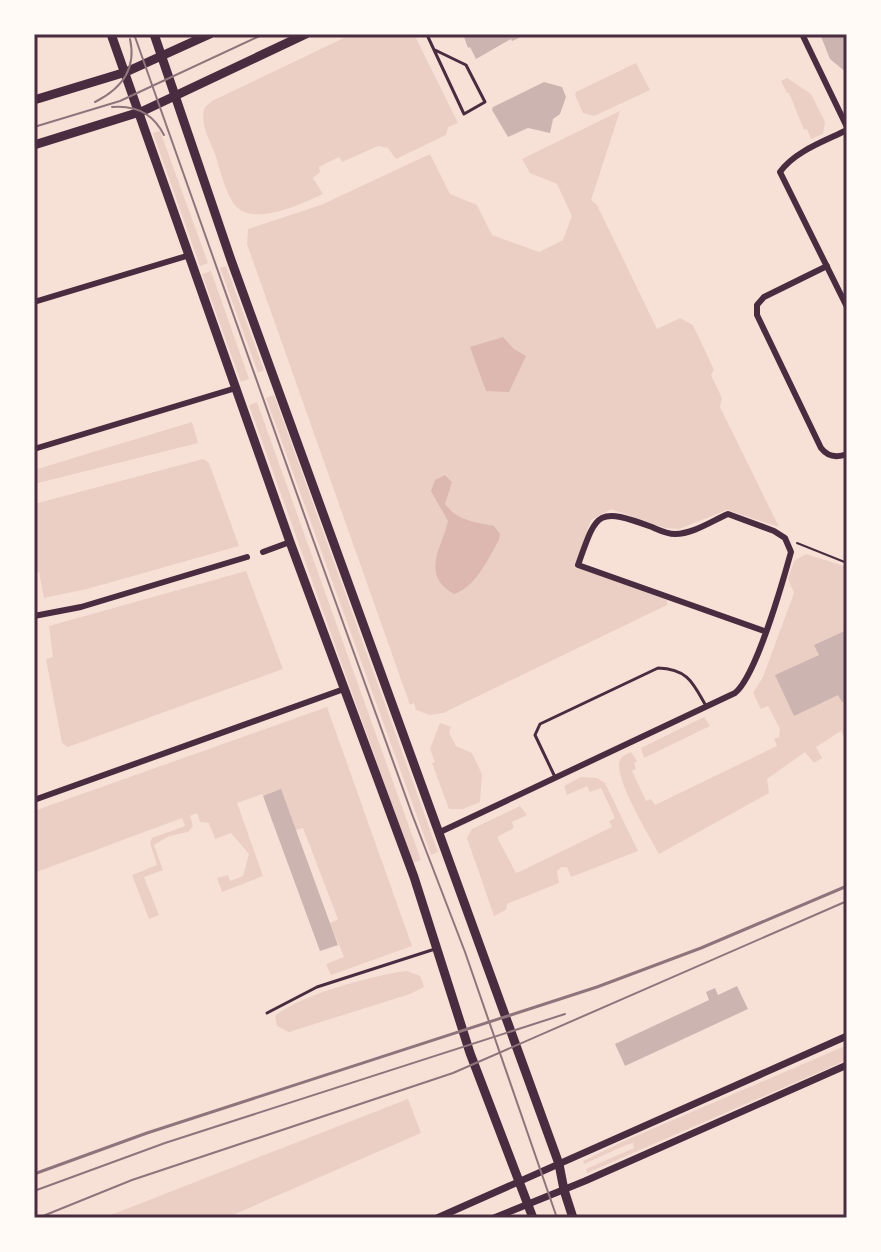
<svg xmlns="http://www.w3.org/2000/svg" width="881" height="1252" font-family="'Noto Serif',serif">
	<style>
		.green { fill: #ebcfc5 }
		.water { fill: #dcb8b0 }
		.building { fill: #ccb4b1 }
		.lines { fill: none; stroke-linecap: round; stroke-linejoin: round }
		.path { stroke: #4a2c40; stroke-width: 2 }
		.service { stroke: #4a2c40; stroke-width: 3 }
		.minor { stroke: #4a2c40; stroke-width: 6 }
		.tertiary { stroke: #4a2c40; stroke-width: 7 }
		.primary { stroke: #4a2c40; stroke-width: 9 }
		.tram { stroke: #8f747c; stroke-width: 2 }
		.rail { stroke: #8f747c; stroke-width: 3 }
		.neatline { fill: none; stroke: #4a2c40; stroke-width: 3 }
	</style>
	<rect width="100%" height="100%" fill="#f7e1d7"/>
	<g class="green">
		<path d="M352,34H414L458,123L448,127L446,135L396,159L388,148L378,146L342,162L339,157L319,167L320,172L313,178L323,194C301,204 248,230 232,201C224,188 220,169 215,154C209,139 199,122 205,107L212,101Z"/>
		<path d="M636,63L650,90L594,116L583,113L575,95L576,92Z"/>
		<path d="M787,78L811,94L825,122L823,134L811,139L807,129L804,130L789,93H787L781,81Z"/>
		<path d="M620,111L591,200L597,205L657,329L680,318L693,325L714,370L711,375L722,398L720,407L779,527L727,510L679,529L665,528L611,509L591,520L575,566L667,600V605L443,713L430,715L416,710L414,703L410,705L247,244L248,229L321,205L430,154L450,194L477,205L492,235L539,252L563,240L572,216L557,184L530,173L522,159Z"/>
		<path d="M160,131L208,263L200,266L153,133Z"/>
		<path d="M226,266L264,370L258,373L220,268Z"/>
		<path d="M211,271L249,379L241,382L202,274Z"/>
		<path d="M274,395L438,852L431,855L266,398Z"/>
		<path d="M257,402L421,860L413,863L249,405Z"/>
		<path d="M192,422L198,443L34,484V470Z"/>
		<path d="M203,459L209,463L239,546L87,589L44,598L39,572L34,573V504Z"/>
		<path d="M806,554L847,567V744L841,731L816,747L822,758L814,763L805,752L767,779L769,793L659,854C650,837 612,775 620,760C623,755 626,754 631,752L637,761L634,763L636,769L632,771L646,801L651,799L655,805L777,746L774,739L779,737L780,729L768,706L761,709L753,693L763,677L794,593L788,579L794,561Z"/>
		<path d="M246,571L283,669L68,747L62,743L46,659L53,657L49,626Z"/>
		<path d="M327,707L412,946L331,975L326,964L344,957L330,923L338,919L303,828L296,830L262,794L237,803L263,876L222,892L217,878L228,875L230,881L243,876L249,854L231,833L215,839L209,823L200,822L197,813L190,816L193,826L188,832L169,836L154,845L163,870L144,877L159,915L149,919L132,875L157,865L150,843L152,838L185,826L182,818L34,873V811Z"/>
		<path d="M704,717L710,726L644,758L641,748Z"/>
		<path d="M440,723L451,727L449,733L456,746L472,753L482,774L480,802L463,809H449L432,763L435,762L430,749Z"/>
		<path d="M581,777L597,778L605,783L638,851L571,877L567,867H561L557,871L559,883L507,904L506,910L494,916L467,838L472,829L520,806L527,815L512,822L514,828L497,837L516,873L521,871L612,827L609,821L615,818L601,788L590,792L587,786L567,795L564,786Z"/>
		<path d="M407,971L420,976L424,987L410,994L289,1032L277,1026L275,1016C297,996 377,974 407,971Z"/>
		<path d="M847,1045V1060L587,1173L586,1169L634,1148L633,1143L626,1145L584,1164L583,1161L622,1142Z"/>
		<path d="M408,1099L421,1133L226,1218H103Z"/>
	</g>
	<g class="water">
		<path d="M503,337L514,349L526,356L509,392L486,391L470,347Z"/>
		<path d="M445,475L452,482L445,504C458,521 474,522 494,526L500,534L499,540C488,559 476,587 454,594C419,574 443,546 448,521L431,491L435,480Z"/>
	</g>
	<g class="building">
		<path d="M463,34H528L512,41L511,39L476,59L470,47L468,48Z"/>
		<path d="M820,34H847V73L830,59Z"/>
		<path d="M544,82L562,87L566,97L560,114L553,119L550,133L528,128L508,137L492,110L493,107Z"/>
		<path d="M847,630V700L842,702L838,695L794,716L775,675L819,655L814,645Z"/>
		<path d="M281,789L338,945L320,951L263,796Z"/>
		<path d="M737,986L748,1009L625,1066L615,1044L709,1000L706,992L715,988L718,995Z"/>
	</g>
	<g class="lines">
		<path class="path" d="M797,543L847,563"/>
		<g class="service">
			<path d="M430,34L428,37L464,114L485,102L466,65L435,50"/>
			<path d="M555,777L535,735L540,724L658,668C688,669 693,683 706,706"/>
			<path d="M267,1013L317,987L435,949"/>
		</g>
		<g class="minor">
			<path d="M802,34L847,127"/>
			<path d="M847,130C825,141 795,151 780,172L847,307"/>
			<path d="M827,266L764,297L757,305V315L821,448C828,457 837,458 847,454"/>
			<path d="M34,302L190,255"/>
			<path d="M34,449L236,388"/>
			<path d="M263,552L290,542"/>
			<path d="M34,616L81,607L247,557"/>
			<path d="M34,800L344,689"/>
			<path d="M438,833L735,693C756,676 783,581 791,552L785,538L774,531L728,514C712,521 693,534 675,534C667,534 659,530 652,527C597,507 597,511 578,565L764,631"/>
		</g>
		<g class="tertiary">
			<path d="M437,1218L847,1036"/>
			<path d="M494,1218L585,1181L847,1065"/>
		</g>
		<g class="primary">
			<path d="M111,34L290,542L414,877L470,1053L533,1218"/>
			<path d="M154,34L231,260L559,1164L564,1190L573,1218"/>
			<path d="M34,100L126,72L210,34"/>
			<path d="M34,145L143,111L306,34"/>
		</g>
		<g class="tram">
			<path d="M134,34L310,531L412,814L465,952L557,1218"/>
			<path d="M95,102C121,89 137,70 130,39"/>
			<path d="M112,107C135,105 153,113 164,135"/>
			<path d="M34,127L120,101L264,34"/>
			<path d="M34,1191L165,1143L565,1014"/>
			<path d="M38,1218L132,1180L453,1073L847,901"/>
		</g>
		<path class="rail" d="M34,1174L147,1133L597,987L701,948L847,886"/>
	</g>
	<rect width="881" height="1252" fill="none" stroke="#fffaf5" stroke-width="72"/>
	<rect x="36" y="36" width="809" height="1180" class="neatline"/>
</svg>
